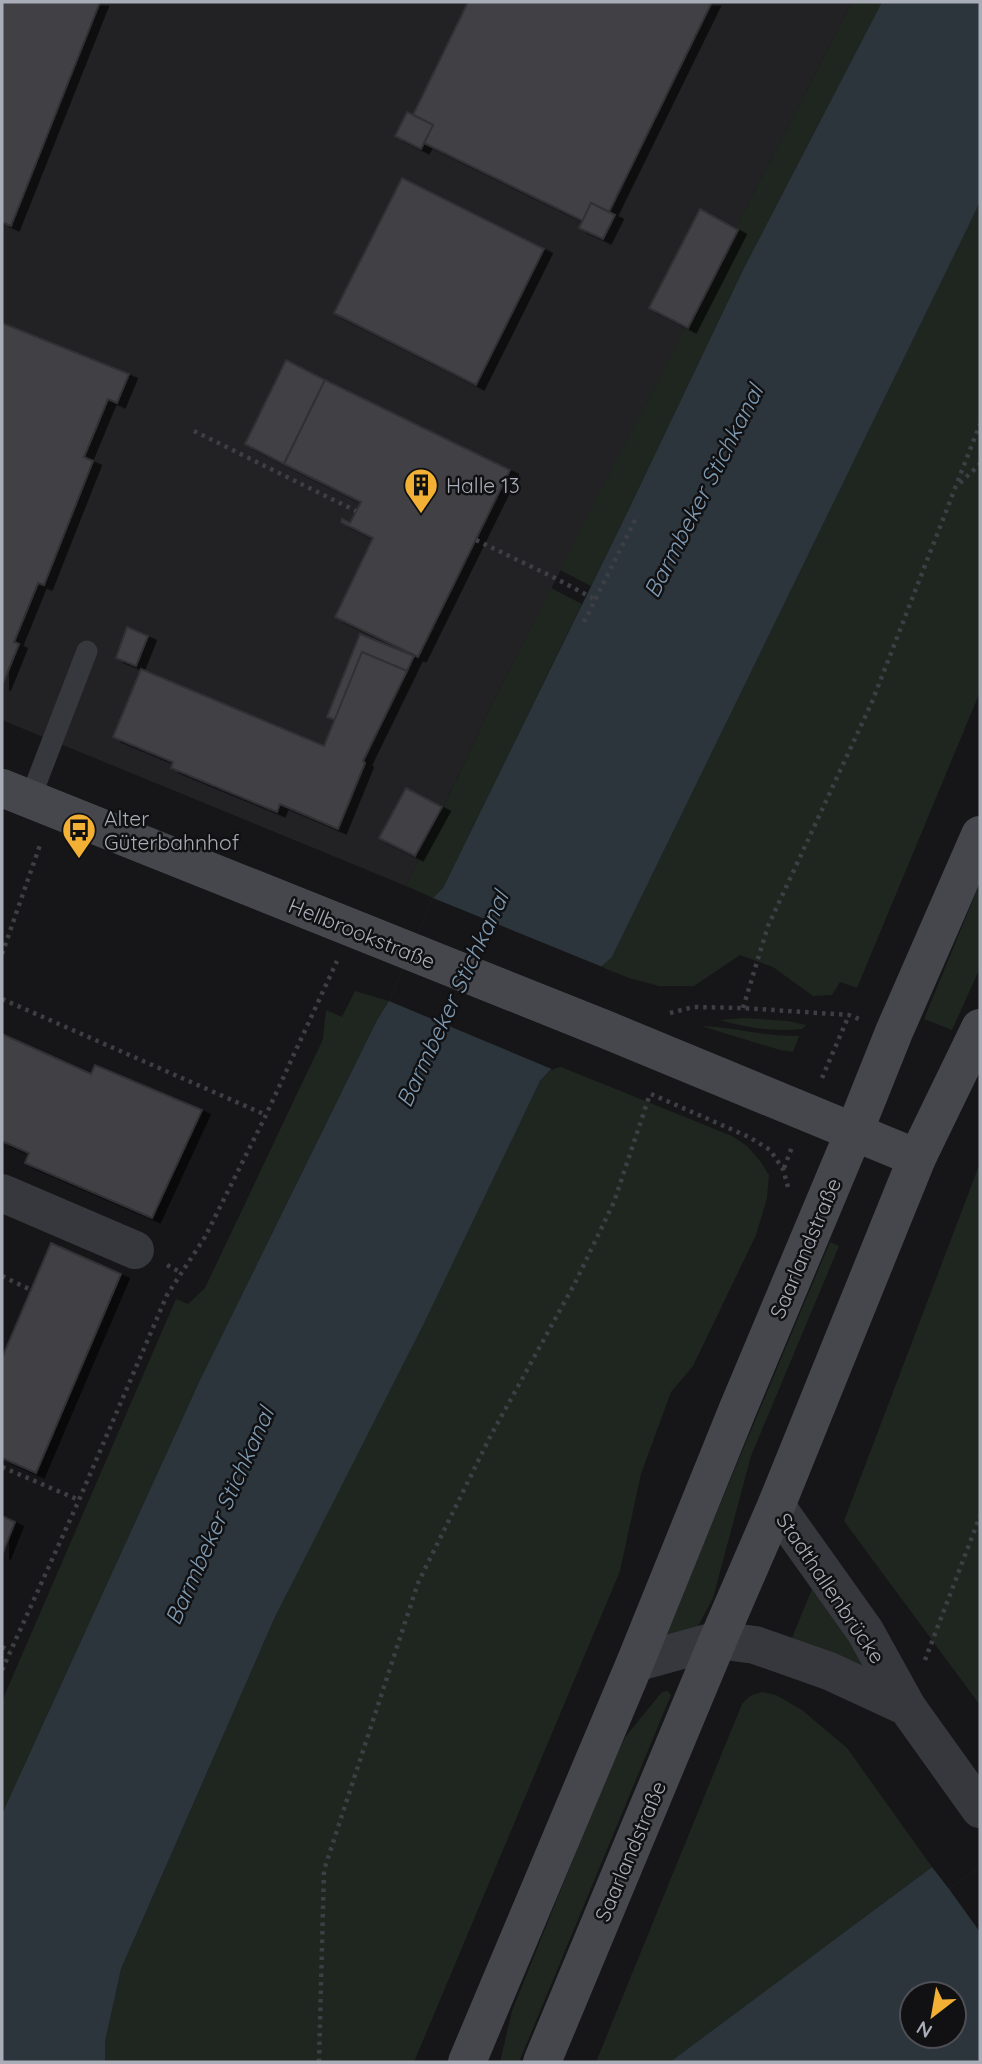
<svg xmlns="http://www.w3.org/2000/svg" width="982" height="2064" font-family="Quicksand,sans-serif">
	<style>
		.built { fill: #222225 }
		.green { fill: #1e261f }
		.water { fill: #2c353c; fill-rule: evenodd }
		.pier { fill: #161618 }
		.building { fill: #404145; stroke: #303034; stroke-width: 2; filter: url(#shadow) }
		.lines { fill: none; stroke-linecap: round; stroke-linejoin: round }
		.path { stroke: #3d3f44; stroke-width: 4.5; stroke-dasharray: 3.5 5; stroke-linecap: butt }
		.lane { stroke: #37383d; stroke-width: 21 }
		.street { stroke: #37383d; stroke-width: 38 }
		.secondary { stroke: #45474d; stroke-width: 38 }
		.labels { text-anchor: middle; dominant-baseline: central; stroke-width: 5; stroke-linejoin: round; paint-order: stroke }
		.poi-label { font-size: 21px; fill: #a8adb8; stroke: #111113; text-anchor: start }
		.street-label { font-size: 21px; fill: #a8adb8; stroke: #111113 }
		.water-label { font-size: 23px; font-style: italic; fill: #7f9bb3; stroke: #111113 }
	</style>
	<defs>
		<filter id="shadow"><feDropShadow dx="8" dy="4.5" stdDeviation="0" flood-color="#0009"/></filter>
	</defs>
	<rect width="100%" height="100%" fill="#161618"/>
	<path class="built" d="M2,2H852L495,698L406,886L2,720Z"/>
	<g class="green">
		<path d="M852,2H882L743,270L627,513L591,586L560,570Z"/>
		<path d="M980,201V692L857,988L840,982L832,995L813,996L773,967L740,955L694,986H659L629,978L601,967L612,957Z"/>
		<path d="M551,588L582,604L443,888L433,898L406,886L495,698Z"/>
		<path d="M980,883V968L952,1030L924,1019Z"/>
		<path d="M355,991L389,1001L377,1020L200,1380L2,1814V1701L176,1299L188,1304L205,1288L323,1039L326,1010L342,1017Z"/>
		<path d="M745,1018L788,1021L806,1025L802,1029C774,1032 746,1028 720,1020Z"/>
		<path d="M701,1026C734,1027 765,1037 799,1036L793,1052L780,1050Z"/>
		<path d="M561,1067L732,1136L747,1146L761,1162L769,1175L767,1198L756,1235L693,1366L671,1392L641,1474L620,1571L414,2062H105V2042L121,1969L275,1617L540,1081L551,1069Z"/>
		<path d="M980,1163V1705L844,1521Z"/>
		<path d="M830,1242L839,1246L751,1456L713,1598L696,1630L671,1640L666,1633Z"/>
		<path d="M812,1589L867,1666V1671L792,1638Z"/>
		<path d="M668,1691L671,1695L519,2062H500L512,2011L611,1765L626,1736L662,1692Z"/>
		<path d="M762,1692L776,1695L802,1710L847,1748L932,1867L670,2062H596L742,1704L750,1696Z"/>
	</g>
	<g class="water">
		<path d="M882,2H980V202L612,957L601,967L551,1069L540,1081L424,1323L275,1617L121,1969L105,2042V2062H2V1814L200,1380L377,1020L389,1001L433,898L443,888L627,513L743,270Z"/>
		<path d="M980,1866V2062H670L932,1867L949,1889ZM912,1994H954V2036H912Z"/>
	</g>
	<g class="pier">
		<path d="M433,898L605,968L554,1070L389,1001Z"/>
		<path d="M980,1866V1932L949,1889Z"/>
	</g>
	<g class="building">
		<path d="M2,2H100L11,226L2,222Z"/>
		<path d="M468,2H712L609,212L591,203L583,221L424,143L433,125L413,115Z"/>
		<path d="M407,112L433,125L421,149L395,136Z"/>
		<path d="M402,178L544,249L476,385L334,313Z"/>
		<path d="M591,203L615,215L603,239L579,228Z"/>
		<path d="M700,209L738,230L688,328L649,308Z"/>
		<path d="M2,323L129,374L117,403L108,399L84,457L93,461L44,585L38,583L14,642L19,644L2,686Z"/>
		<path d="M286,360L325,380L284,464L245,444Z"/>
		<path d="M325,380L510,470L418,657L335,617L373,538L341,522L342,519L350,523L361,502L284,464Z"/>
		<path d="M127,627L148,636L136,666L116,658Z"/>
		<path d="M360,634L414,656L407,671L362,652L335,720L327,717Z"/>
		<path d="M362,652L407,671L363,761L365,763L338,829L280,804L277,812L171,768L173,762L113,737L141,669L324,746Z"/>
		<path d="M406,788L442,807L415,856L379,838Z"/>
		<path d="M2,1034L91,1074L95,1065L202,1110L152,1218L25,1163L29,1153L2,1141Z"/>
		<path d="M51,1243L121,1274L36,1473L2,1458V1358Z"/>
		<path d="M2,1516L15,1522L2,1555Z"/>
	</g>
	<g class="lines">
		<g class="path">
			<path d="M194,431L356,511"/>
			<path d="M960,483L980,464"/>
			<path d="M476,540L553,577L596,600"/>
			<path d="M584,622L635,520"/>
			<path d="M2,954L40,845"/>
			<path d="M2,999L266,1115"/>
			<path d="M743,1008L768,926L872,702L980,424"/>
			<path d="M670,1013L693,1007L743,1008L849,1015L859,1019"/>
			<path d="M822,1078L849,1015"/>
			<path d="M651,1094L749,1137L770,1150L783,1169L788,1187"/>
			<path d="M784,1168L792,1147"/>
			<path d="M167,1265L182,1273"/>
			<path d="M2,1276L31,1290"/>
			<path d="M2,1467L79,1500"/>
			<path d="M2,1647L10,1651"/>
			<path d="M925,1660L980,1516"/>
			<path d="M2,1670L79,1500L167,1295L205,1237L266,1115L337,961"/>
			<path d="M319,2062L324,1870L418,1583L490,1437L575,1283L614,1202L650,1094"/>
		</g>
		<path class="lane" d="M30,799L87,651"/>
		<g class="street">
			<path d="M2,1193L135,1250"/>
			<path d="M776,1506L865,1631L907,1707L980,1809"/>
			<path d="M635,1663L718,1640L755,1645L829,1671L907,1707"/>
		</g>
		<g class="secondary">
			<path d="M2,788L607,1030L917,1158"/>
			<path d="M467,2062L635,1663L737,1411L854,1132L894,1032L980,835"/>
			<path d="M542,2062L718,1640L776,1506L917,1158L980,1028"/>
		</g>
	</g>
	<defs>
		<g id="building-pin" transform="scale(1.75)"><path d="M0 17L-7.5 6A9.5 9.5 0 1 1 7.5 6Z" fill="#f2b134" stroke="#111113"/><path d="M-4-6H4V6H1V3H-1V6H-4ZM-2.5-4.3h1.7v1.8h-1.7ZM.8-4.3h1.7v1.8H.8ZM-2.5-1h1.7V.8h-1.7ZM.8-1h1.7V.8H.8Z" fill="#111"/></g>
		<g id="bus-pin" transform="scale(1.75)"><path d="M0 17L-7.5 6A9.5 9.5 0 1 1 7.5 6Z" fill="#f2b134" stroke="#111113"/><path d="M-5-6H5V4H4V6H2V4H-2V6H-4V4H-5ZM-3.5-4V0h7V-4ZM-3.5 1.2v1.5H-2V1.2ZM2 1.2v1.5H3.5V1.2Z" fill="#111"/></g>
	</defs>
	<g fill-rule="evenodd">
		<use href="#building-pin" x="421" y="485"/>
		<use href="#bus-pin" x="79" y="830"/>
	</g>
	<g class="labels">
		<g class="poi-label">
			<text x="446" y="485">Halle 13</text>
			<text x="104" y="818">Alter<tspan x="104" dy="24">Güterbahnhof</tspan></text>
		</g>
		<g class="street-label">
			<text transform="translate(362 933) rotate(22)">Hellbrookstraße</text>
			<text transform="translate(805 1248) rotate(-67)">Saarlandstraße</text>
			<text transform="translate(831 1588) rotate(56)">Stadthallenbrücke</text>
			<text transform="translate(630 1851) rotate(-67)">Saarlandstraße</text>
		</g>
		<g class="water-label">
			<text transform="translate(703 491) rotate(-63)">Barmbeker Stichkanal</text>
			<text transform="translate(452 999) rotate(-65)">Barmbeker Stichkanal</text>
			<text transform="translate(219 1516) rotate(-66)">Barmbeker Stichkanal</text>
		</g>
	</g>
	<rect width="982" height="2064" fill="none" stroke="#a8adb8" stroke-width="7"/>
	<g transform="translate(933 2015) rotate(211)"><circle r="33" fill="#111113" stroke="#4d4f55" stroke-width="2"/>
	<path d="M0-5L12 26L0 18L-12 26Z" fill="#f2b134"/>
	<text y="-10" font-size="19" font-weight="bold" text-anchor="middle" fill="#a8adb8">N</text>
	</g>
</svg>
